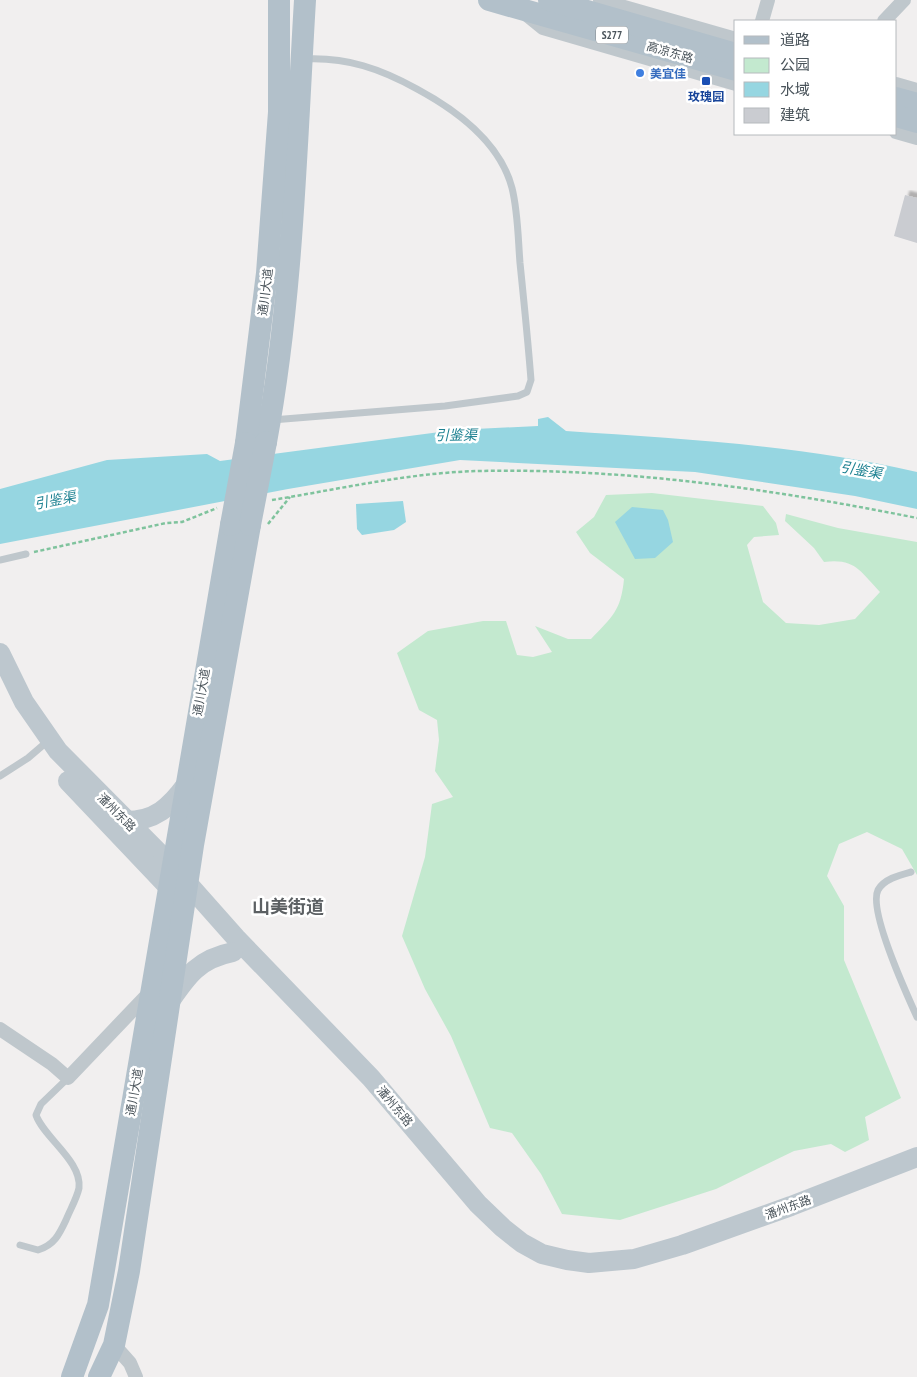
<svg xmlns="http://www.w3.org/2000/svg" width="917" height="1377" font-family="'PT Sans Narrow','Noto Sans SC',sans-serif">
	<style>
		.green { fill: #c3e9cf }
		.water { fill: #96d6e1 }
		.building { fill: #caccd1; filter: url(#shadow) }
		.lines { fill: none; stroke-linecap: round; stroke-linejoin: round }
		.path { stroke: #7fc39d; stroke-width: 2.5; stroke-dasharray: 4 2.5; stroke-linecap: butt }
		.service { stroke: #bfc7cc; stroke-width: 7 }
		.minor { stroke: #bfc7cc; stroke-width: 14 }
		.secondary { stroke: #bdc7ce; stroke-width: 20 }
		.primary { stroke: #b2c0ca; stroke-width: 22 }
		.primary-bridge { stroke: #b2c0ca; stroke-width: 22 }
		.shop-dot { fill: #3f7fe0; stroke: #fff; stroke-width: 2 }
		.transit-dot { fill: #1a4fb4; stroke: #fff; stroke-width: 2 }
		.labels { text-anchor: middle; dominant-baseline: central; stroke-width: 5; stroke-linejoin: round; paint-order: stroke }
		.shield { fill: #fff; stroke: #80878c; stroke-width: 1 }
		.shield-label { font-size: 11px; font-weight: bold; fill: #49535a }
		.street-label { font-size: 12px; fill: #49535a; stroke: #fff }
		.shop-label { font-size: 12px; font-weight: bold; fill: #366cbe; stroke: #fff; text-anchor: start }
		.transit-label { font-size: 12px; font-weight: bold; fill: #164399; stroke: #fff }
		.water-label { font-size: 14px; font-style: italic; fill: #1d8191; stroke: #fff }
		.district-label { font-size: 18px; font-weight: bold; fill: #5c6063; stroke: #fff }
	</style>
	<defs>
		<filter id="shadow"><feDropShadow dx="4.5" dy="-4.5" stdDeviation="1" flood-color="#0004"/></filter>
	</defs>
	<rect width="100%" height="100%" fill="#f1efef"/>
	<path class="green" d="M652,493L763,506L776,523L779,535L754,537L747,545L763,602L786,623L819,625L855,619L880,592C860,571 855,558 824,562L814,548L785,521L786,514L838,528L917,542V875L902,849L867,832L839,844L827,876L844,906V960L901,1098L865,1117L869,1140L845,1152L831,1144L794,1151L716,1189L620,1220L562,1214L541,1174L512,1133L490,1128L451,1036L425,989L402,936L425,857L432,804L453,797L435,771L439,740L437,720L419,710L397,653L428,631L483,621H506L517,655L533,657L552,652L535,626L568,639H591C612,617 621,611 624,579L590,553L576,532L594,517L606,495Z"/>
	<g class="water">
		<path d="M548,417L566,431C684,439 802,445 917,472V509L855,496L695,472L460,460L288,489L0,544V489L107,460L207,454L220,461L455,430L538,426V419Z"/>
		<path d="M403,501L406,522L394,530L362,535L357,529L356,504Z"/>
		<path d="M632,507L663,510L668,520L673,542L655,558L635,559L615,522Z"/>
	</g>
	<path class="building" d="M905,195L917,198V243L894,236Z"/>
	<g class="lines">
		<g class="path">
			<path d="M272,500C340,489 408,473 478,471C626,468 772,489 917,518"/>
			<path d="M268,524L290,497"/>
			<path d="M34,552L166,523L182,522L217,508"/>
		</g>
		<g class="service">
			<path d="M272,420L445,406L518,396L527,392L531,380C528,341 524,302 520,263C518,238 518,212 512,188C500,142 456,110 417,89C381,69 347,57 305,59"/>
			<path d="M0,560L26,554"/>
			<path d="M0,776L28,758L49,740"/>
			<path d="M911,872C900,875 884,879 878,890C868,910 907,995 917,1017"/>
			<path d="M20,1245L38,1250C54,1245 59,1235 66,1220C70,1210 77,1198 79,1188C82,1161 44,1138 36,1115L41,1104L68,1078"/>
		</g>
		<g class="minor">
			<path d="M600,0L736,39"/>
			<path d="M527,15L543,28L736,84"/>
			<path d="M762,21L768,0"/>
			<path d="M884,21L904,0"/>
			<path d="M896,84L917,90"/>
			<path d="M896,132L917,138"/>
			<path d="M0,1029L52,1064L68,1078L149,993"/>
			<path d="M114,1345L130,1363L136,1377"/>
		</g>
		<g class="secondary">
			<path d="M0,653L24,702L58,751L173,867L236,938L371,1078L478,1204L503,1228L522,1243L542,1254L567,1260L589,1263L634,1259L682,1245L791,1206L917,1157"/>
			<path d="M68,781L179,898"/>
			<path d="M126,821C155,821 170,807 186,785"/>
			<path d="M168,1004C187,976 198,959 233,952"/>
		</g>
		<g class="primary">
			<path d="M489,0L736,70"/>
			<path d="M549,0L736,54"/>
			<path d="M896,98L917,104"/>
			<path d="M896,116L917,122"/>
			<path d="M266,442C293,296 296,148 305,0"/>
			<path d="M246,443L267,273L279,112V0"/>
			<path d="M72,1377L98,1305L231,525"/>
			<path d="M99,1377L114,1345L129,1271L193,845L250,525"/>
		</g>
		<g class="primary-bridge">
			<path d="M231,525L246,443"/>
			<path d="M250,525L266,442"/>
		</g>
	</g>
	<circle class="shop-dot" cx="640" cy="73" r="5"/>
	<rect class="transit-dot" x="701" y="76" width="10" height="10" rx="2.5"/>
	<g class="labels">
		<rect class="shield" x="596" y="26.5" width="32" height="17" rx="4"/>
		<g class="shield-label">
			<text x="612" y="35">S277</text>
		</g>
		<g class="street-label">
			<text transform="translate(670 52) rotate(16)">高凉东路</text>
			<text transform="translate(265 292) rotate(-83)">通川大道</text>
			<text transform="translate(201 692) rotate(-80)">通川大道</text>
			<text transform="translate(117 812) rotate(45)">潘州东路</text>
			<text transform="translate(134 1092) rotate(-80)">通川大道</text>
			<text transform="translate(395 1106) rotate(50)">潘州东路</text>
			<text transform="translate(788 1207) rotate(-20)">潘州东路</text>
		</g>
		<g class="shop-label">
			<text x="650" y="73">美宜佳</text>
		</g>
		<g class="transit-label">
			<text x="706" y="96">玫瑰园</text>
		</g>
		<g class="water-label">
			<text transform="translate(456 435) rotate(-1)">引鉴渠</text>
			<text transform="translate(861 470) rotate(10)">引鉴渠</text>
			<text transform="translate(55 500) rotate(-11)">引鉴渠</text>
		</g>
		<g class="district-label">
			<text x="288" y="906">山美街道</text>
		</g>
	</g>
	<rect x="734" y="20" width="162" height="115" fill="#ffffff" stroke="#b6babd"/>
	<rect x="744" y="36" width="25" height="8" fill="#b2c0ca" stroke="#b6babd"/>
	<text x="780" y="45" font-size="15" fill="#49535a">道路</text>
	<rect x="744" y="58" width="25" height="15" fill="#c3e9cf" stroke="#b6babd"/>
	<text x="780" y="70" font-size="15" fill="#49535a">公园</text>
	<rect x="744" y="82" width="25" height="15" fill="#96d6e1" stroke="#b6babd"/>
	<text x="780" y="95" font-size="15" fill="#49535a">水域</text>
	<rect x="744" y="108" width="25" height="15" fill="#caccd1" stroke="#b6babd"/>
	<text x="780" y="120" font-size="15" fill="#49535a">建筑</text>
</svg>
